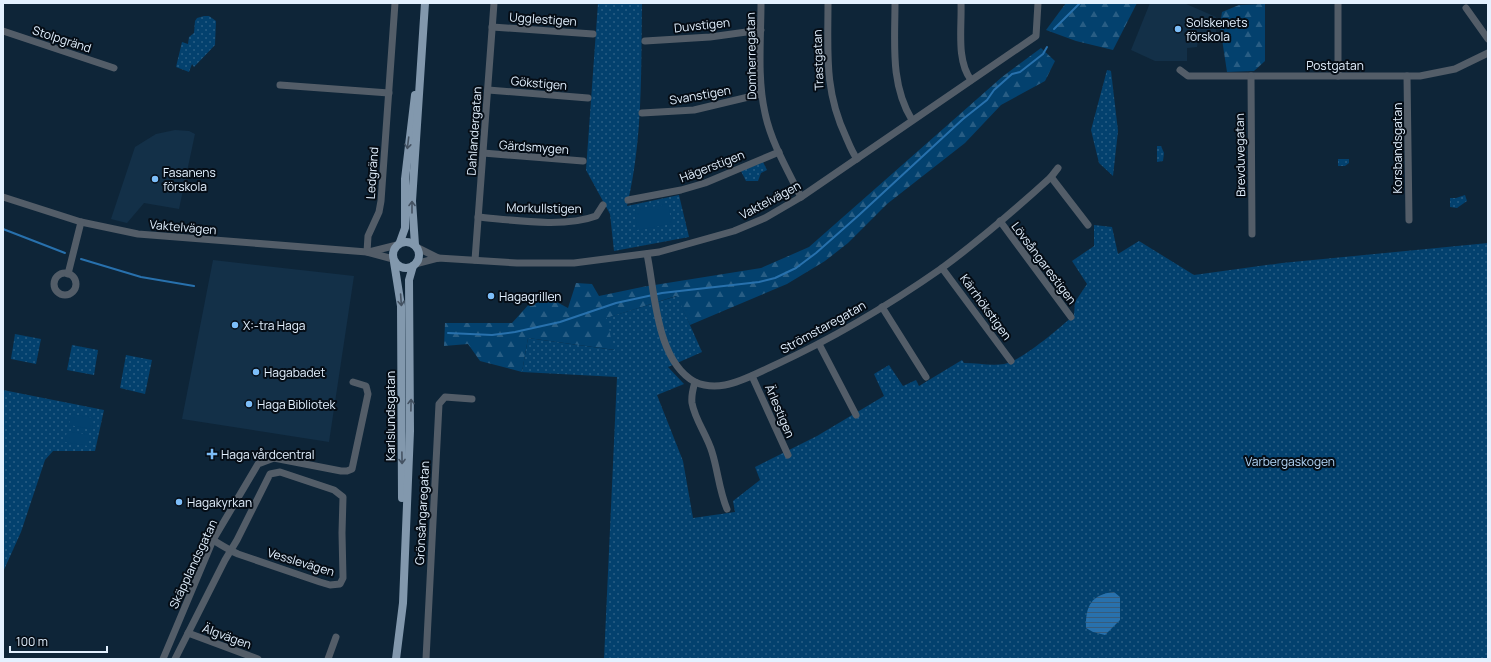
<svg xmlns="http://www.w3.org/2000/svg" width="1491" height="662" font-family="Manrope,sans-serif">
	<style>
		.built { fill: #133048 }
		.forest { fill: url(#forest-firs) }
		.park { fill: url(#park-dots) }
		.pitch { fill: #03416e }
		.water { fill: url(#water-rules) }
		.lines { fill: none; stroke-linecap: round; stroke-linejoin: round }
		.stream { stroke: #2871ad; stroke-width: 2 }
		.minor { stroke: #535d68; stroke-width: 7 }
		.major { stroke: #8298ad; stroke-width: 8 }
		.oneway { stroke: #445262 }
		.poi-dot { fill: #7dbef9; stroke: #050d16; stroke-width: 1.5 }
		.labels { text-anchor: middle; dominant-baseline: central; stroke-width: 4; stroke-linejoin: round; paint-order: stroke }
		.street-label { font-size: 12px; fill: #e3f1ff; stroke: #050d16 }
		.poi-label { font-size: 12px; fill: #e3f1ff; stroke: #050d16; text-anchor: start }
		.park-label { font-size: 12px; fill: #b3d6f7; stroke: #050d16 }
	</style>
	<defs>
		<pattern id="forest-firs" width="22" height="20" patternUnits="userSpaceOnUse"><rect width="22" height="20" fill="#03416e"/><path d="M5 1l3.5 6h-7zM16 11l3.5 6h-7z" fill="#285d84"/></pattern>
		<pattern id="park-dots" width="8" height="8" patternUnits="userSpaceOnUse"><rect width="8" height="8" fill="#03416e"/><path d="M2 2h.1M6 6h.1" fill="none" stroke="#285d84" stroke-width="1.8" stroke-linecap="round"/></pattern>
		<pattern id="water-rules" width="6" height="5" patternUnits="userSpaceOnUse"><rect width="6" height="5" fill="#2871ad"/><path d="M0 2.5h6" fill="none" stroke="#365c7c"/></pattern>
	</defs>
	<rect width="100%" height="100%" fill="#0e2538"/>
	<g class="built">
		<path d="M1150,3H1184L1216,17V41L1198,40L1197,47L1187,48V61H1155L1131,50Z"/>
		<path d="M175,130L189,131L195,134L179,209L144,203L127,223L111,219L135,147L156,134Z"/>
		<path d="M213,260L354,276L329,442L182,419Z"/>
	</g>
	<g class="forest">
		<path d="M1066,3H1137L1113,50L1076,41L1046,30Z"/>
		<path d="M1265,4V61L1254,71L1227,72L1220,26L1222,12L1239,5Z"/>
		<path d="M1041,48L1055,61L1045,81L1001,105L965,143L887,204L848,243L825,261L787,284L690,325L676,296L607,318L615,350L528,338L522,372L480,361L468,344L444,346L445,323H512L531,302L551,299L568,308L576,283L592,284L599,296L642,287L761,268L809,247L1002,77Z"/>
	</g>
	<g class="park">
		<path d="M598,3H642C641,70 643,140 627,206L679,195L689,237L614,251L610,214L586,170Z"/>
		<path d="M204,16H209L216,21L215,45L194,67L192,64L189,72L176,67L182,42L188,44L189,37L194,33L195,21L197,18Z"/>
		<path d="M1107,70L1111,71L1118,131L1113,176L1099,163L1091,130Z"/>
		<path d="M1157,146H1161L1164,153L1163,161L1157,162Z"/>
		<path d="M1338,159H1349V163L1345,166H1338Z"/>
		<path d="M763,162L767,170L761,173L758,181H746L741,171Z"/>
		<path d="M1465,195L1467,201L1457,208L1450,207V198H1456Z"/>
		<path d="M1094,225L1112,227L1118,254L1139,241L1194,275L1282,263L1488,243V659H604L617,377L522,372L528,338L614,350L606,318L677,296L702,352L668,367L684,384L657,395L683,461L693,518L735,512L733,501L760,480L755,467L817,436L884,396L874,374L889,365L903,386L916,380L919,386L962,360L964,363C977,363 992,366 1004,364C1020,362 1061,327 1074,315L1075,302L1087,284L1072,261L1094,246Z"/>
		<path d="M15,334L41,339L36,364L11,359Z"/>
		<path d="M72,345L98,350L94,375L67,370Z"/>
		<path d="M126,355L152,360L145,394L120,388Z"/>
		<path d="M3,390L104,410L95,451H53L45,460L21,532L3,572Z"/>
	</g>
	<g class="pitch">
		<path d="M668,204L672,224L637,230L635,210Z"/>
		<path d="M71,414L94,418L92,429L69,425Z"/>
		<path d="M67,431L90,435L88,446L65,442Z"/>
	</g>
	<path class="water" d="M1114,592L1120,597V620L1105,635L1093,632L1086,628C1085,606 1092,594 1114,592Z"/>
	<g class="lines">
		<g class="stream">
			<path d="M1054,29L1080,3"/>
			<path d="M3,229L65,253"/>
			<path d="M81,259L141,277L194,286"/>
			<path d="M448,333L492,335L515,332L560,322L616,303L662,293L759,282L775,278L796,268L816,253L859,215L963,119L987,100L994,90L1012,74L1020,72L1043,54L1047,47"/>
		</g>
		<g class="minor">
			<path d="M761,3C761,39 757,78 765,113C771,142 788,171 801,197"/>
			<path d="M828,3C828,52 824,91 846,137C849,144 852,152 857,159"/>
			<path d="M895,3C895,43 890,84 912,120"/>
			<path d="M961,3C962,27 956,60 971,80"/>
			<path d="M1338,3V76"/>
			<path d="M1466,8L1488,39"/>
			<path d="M492,27L593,34"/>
			<path d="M3,31L114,68"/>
			<path d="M645,41L710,37L761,30"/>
			<path d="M1180,70L1188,76H1420L1455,69L1488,53"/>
			<path d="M1251,76L1252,234"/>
			<path d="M1407,76L1409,220"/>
			<path d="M280,85L389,93"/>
			<path d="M488,90L588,98"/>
			<path d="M642,113L694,110L761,94"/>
			<path d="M483,153L583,161"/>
			<path d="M1051,177L1088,225"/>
			<path d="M3,197L81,222L138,234L367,252L393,259"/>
			<path d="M628,200L681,190L705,183L779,152"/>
			<path d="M478,217C513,220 564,228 596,216L603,205"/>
			<path d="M1000,221L1071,317"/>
			<path d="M416,247L438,258"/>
			<path d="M367,252L368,236L379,212L381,201L395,3"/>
			<path d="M369,252L397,245"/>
			<path d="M647,254C655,292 656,361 695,382C704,386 715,387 725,385C742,382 759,372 775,365C834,338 889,305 942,268C980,240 1016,209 1051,177L1058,168"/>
			<path d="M475,260L494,3"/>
			<path d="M415,264L438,258L517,263H574L659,252L734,231L765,218L801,197L1036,36L1038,3"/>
			<path d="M942,268L1011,361"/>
			<circle cx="65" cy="284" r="11"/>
			<path d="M68,274L81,222"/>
			<path d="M882,307L926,377"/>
			<path d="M819,344L856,415"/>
			<path d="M752,376L788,455"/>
			<path d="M695,382C693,389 691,395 692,403C695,420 707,435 712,452C718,471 719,490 727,509"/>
			<path d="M188,633L258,659"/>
			<path d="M163,659L213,540L258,464L274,458L341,471H347L352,469L368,394L366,386L353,382"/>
			<path d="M175,659L225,560L237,540L270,474L280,472L334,490L343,497L342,533L343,578L340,584L330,585L320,582L238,554C229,550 221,545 213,540"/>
			<path d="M328,659L336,637"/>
			<path d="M426,659L439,404L445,397L472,399"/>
		</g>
		<g class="major">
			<circle cx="406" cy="255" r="13"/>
			<path d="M400,242L405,228V179L415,95"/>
			<path d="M415,245L412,201L425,3"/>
			<path d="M394,262L401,306L402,498"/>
			<path d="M396,659L403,603L410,431L409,280L413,266"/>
		</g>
	</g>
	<defs><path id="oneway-shaft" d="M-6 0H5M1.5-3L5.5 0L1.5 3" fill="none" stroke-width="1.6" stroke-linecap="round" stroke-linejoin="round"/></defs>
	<g class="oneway">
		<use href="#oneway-shaft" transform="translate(408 143) rotate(97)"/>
		<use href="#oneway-shaft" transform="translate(412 207) rotate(-90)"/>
		<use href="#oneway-shaft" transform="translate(401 300) rotate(86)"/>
		<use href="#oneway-shaft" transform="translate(411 405) rotate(-89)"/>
		<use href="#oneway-shaft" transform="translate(402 458) rotate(89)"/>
	</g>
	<g class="poi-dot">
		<circle cx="1178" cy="29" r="4"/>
		<circle cx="155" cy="179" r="4"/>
		<circle cx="491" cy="296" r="4"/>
		<circle cx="235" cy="325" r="4"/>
		<circle cx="256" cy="372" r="4"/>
		<circle cx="249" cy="404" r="4"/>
		<path d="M210 448h4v4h4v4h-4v4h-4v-4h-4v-4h4z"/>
		<circle cx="179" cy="502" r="4"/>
	</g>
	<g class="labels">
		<g class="street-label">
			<text transform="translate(543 19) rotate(4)">Ugglestigen</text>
			<text transform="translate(702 25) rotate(-6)">Duvstigen</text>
			<text transform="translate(62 39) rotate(18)">Stolpgränd</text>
			<text transform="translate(751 56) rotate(-91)">Domherregatan</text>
			<text transform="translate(818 60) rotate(-92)">Trastgatan</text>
			<text x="1335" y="65">Postgatan</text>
			<text transform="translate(539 83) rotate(5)">Gökstigen</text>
			<text transform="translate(700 95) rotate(-10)">Svanstigen</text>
			<text transform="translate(474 131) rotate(-86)">Dahlandergatan</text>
			<text transform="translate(534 147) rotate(4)">Gärdsmygen</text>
			<text transform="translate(1397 148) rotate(-90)">Korsbandsgatan</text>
			<text transform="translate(1240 155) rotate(-91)">Brevduvegatan</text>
			<text transform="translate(712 166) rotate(-21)">Hägerstigen</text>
			<text transform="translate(372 173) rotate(-86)">Ledgränd</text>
			<text transform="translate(770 200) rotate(-28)">Vaktelvägen</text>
			<text transform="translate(544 208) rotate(1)">Morkullstigen</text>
			<text transform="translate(183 227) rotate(5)">Vaktelvägen</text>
			<text transform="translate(1044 263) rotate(53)">Lövsångarestigen</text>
			<text transform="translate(986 307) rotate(54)">Kärrhökstigen</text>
			<text transform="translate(823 327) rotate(-29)">Strömstaregatan</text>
			<text transform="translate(780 411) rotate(67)">Ärlestigen</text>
			<text transform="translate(390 416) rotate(-90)">Karlslundsgatan</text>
			<text transform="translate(422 513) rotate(-87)">Grönsångaregatan</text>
			<text transform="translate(301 562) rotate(17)">Vesslevägen</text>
			<text transform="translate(193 564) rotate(-65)">Skäpplandsgatan</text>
			<text transform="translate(227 636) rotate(20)">Älgvägen</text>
		</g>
		<g class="poi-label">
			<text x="1186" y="22">Solskenets<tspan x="1186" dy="14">förskola</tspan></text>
			<text x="163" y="172">Fasanens<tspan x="163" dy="14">förskola</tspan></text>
			<text x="499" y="296">Hagagrillen</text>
			<text x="243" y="325">X:-tra Haga</text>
			<text x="264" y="372">Hagabadet</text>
			<text x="257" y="404">Haga Bibliotek</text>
			<text x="221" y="454">Haga vårdcentral</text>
			<text x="187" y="502">Hagakyrkan</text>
		</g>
		<g class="park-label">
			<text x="1290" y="461">Varbergaskogen</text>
		</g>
	</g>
	<rect width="1491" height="662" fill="none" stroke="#e3f1ff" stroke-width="8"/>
	<path d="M10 646v6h97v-6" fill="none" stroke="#e3f1ff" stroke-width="2"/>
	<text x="16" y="646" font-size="12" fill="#e3f1ff" stroke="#050d16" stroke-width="3" paint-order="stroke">100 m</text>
</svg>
